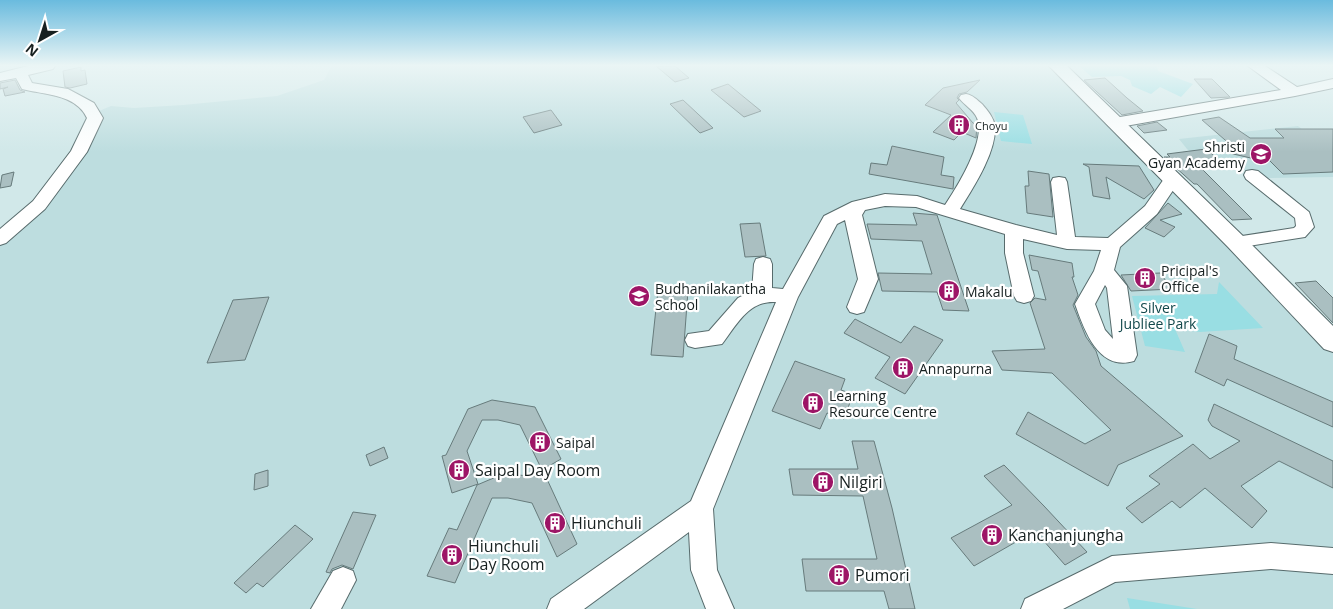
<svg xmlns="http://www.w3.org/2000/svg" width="1333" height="609" font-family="'Open Sans',sans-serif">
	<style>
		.built { fill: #bddddf }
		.green { fill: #99dee3 }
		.building { fill: #aabfc1; stroke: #677b7c }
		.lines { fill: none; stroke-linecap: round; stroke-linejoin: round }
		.minor-casing { stroke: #576b6c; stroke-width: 2 }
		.major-casing { stroke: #576b6c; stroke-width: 2 }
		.minor { fill: #fff; fill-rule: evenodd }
		.major { fill: #fff; fill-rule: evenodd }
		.labels { text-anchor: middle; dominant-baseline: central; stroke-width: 4.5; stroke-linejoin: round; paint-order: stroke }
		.far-poi-label { font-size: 11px; fill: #172020; stroke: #fff; text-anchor: start }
		.poi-label { font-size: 14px; fill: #172020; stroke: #fff; text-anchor: start }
		.park-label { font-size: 14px; fill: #12484b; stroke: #fff }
		.near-poi-label { font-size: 16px; fill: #172020; stroke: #fff; text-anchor: start }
	</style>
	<rect width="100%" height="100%" fill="#d1e8e9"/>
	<g class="built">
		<path d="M332,66H1047L1154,168L1333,352V609H0V241L41,205L99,111L111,106L134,108L183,105L277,96L324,80Z"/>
		<path d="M1298,126L1316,140L1333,159V177L1265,178L1252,170H1217L1207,167L1187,149L1179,139Z"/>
	</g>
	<g class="green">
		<path d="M1079,66H1157L1158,71L1193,84L1181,97L1160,87L1151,94L1132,86L1130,80L1121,76L1092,77Z"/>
		<path d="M994,112L1023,115L1032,144L1001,141Z"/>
		<path d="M1219,282L1263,328L1200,332L1175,329L1185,352L1145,346L1132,296L1217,294Z"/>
		<path d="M1127,598L1197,609H1130Z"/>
	</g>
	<g class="building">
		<path d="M656,66H675L689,78L675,82Z"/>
		<path d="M81,67V71L85,70L87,84L70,88L65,87L63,71Z"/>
		<path d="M1105,78L1127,98L1143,111L1122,115L1084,80Z"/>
		<path d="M1194,79H1212L1230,97L1211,98Z"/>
		<path d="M15,80L20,90L25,92L5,96L3,89L8,87L0,89V83Z"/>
		<path d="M980,80L967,92L959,94L957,98L959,100L956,103L973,123L977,125L976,138L962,132L954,140L933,132L951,115L925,105L943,88Z"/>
		<path d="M728,84L761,111L744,117L711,90Z"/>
		<path d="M683,100L713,128L700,133L670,104Z"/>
		<path d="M551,110L562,125L534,133L523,117Z"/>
		<path d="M1219,117L1250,138H1284L1275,129H1333V172L1283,174L1267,158L1255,159L1216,150V148L1232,146L1202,120Z"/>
		<path d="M1157,122L1167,130L1144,133L1137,126Z"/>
		<path d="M892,146L944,157L941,175L954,177L953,189L869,174L871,163L887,165Z"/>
		<path d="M1206,149L1225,165L1200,167L1252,219L1232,220L1197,184H1194L1164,157H1170L1167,154Z"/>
		<path d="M1083,164L1139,166L1154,190L1144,199L1106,177L1110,199L1093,196L1089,167Z"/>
		<path d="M1028,171L1049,174L1053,217L1027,213L1025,186H1029Z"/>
		<path d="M14,172L11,186L0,188L2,175Z"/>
		<path d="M1168,203L1182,214L1160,220L1175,227L1164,237L1145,228Z"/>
		<path d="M913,213L937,215L969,311L943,310L937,292L882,291L878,273L932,274L922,241L871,239L867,224L917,225Z"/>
		<path d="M760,223L766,256L745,257L740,224Z"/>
		<path d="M1029,255L1072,263L1074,277H1072L1078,295L1073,305L1086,337L1096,351L1101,366L1183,436L1118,465L1108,486L1016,434L1028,412L1085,444L1111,430L1052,373L1002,370L992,351L1045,349L1030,303L1035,298L1046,300L1038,271L1032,270Z"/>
		<path d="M1160,273L1172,289L1131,291L1121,275Z"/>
		<path d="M1316,281L1333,298V323L1295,283Z"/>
		<path d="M658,290L688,291L683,357L651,355Z"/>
		<path d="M269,297L245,360L207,363L233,300Z"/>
		<path d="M855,319L901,343L914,326L943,340L905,394L875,378L890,357L844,333Z"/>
		<path d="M1209,334L1237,346L1234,359L1333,402V427L1227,379L1224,386L1195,372Z"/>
		<path d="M795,361L845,379L841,390L853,394L844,419L827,413L820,429L772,411Z"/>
		<path d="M492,400L535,407L561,459L542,470L520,425L498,420H482L467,451L478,484L452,493L442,456L446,455L468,409Z"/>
		<path d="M1214,404L1333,461V488L1279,461L1241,486L1267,511L1252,528L1205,488L1180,508L1172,501L1142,523L1126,508L1160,484L1149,476L1193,444L1210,459L1240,441L1212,426L1208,420Z"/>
		<path d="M852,441H874L892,508L915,609H889L884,591H806L802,559H877L863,496L793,495L789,469H858Z"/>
		<path d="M384,447L388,458L370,466L366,455Z"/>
		<path d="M1004,465L1044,506L1087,552L1065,565L1035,531L974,566L951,538L1012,505L984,476Z"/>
		<path d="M268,470V486L254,490L255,474Z"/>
		<path d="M503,474L546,477L577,544L557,557L532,503L508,498H492L455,583L427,576L449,528L457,530L477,485Z"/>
		<path d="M353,512L376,515L353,569L342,565L332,569L330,573L326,572Z"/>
		<path d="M295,525L313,539L263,587L257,583L246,593L234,583Z"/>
	</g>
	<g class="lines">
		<g class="minor-casing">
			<g id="minor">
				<path d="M28,66H55L53,69L28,75L32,83L68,89L94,103L103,118L87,152L45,209L6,243L0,245V229L33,201L71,151L87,118C76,94 45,95 22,89L16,78L0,81V73Z"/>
				<path d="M1248,66H1265L1297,87L1333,79V88L1295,96L1114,128L1109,126L1106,123L1109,120L1114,118L1281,90Z"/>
				<path d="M966,94C973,95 977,100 982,104C988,111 994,118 995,127C996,153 973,188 960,209L1016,225L1057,235L1051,182L1053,178L1059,177L1065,178L1067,182L1075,237L1108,238L1145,206L1166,176L1172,175L1178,176L1180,180L1157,214L1120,247L1114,270L1127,286L1137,355L1134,361C1098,372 1084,329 1075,304L1094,271L1101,250L1067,249L1023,239V253L1034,296L1031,301L1024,303L1017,301L1014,296L1005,253V234L916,207L885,206L865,210L862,215L878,279L864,312L857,314L850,312L847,307L858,279L845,220L837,224L798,297L713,509L717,570L734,609H706L691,570L689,532L584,609H547L551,599L691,501L776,302C749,300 737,324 722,344L695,348L688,346L685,340L688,334L709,331L738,298L752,291L754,264L756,259L763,257L770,259L772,264V288L783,289L824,216L852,202L885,194L917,196L945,205C957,187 987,139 977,118C974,110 964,105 959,98L961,95ZM1105,285L1107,288L1113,339L1105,330L1095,304Z"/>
				<path d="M1252,170L1258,171L1309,212L1314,227L1305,237L1236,248L1229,246L1227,242L1229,238L1294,228L1296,226L1295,218L1246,179L1244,175L1246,171Z"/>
				<path d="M1271,543L1333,548V574L1271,569L1115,582L1063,609H1021L1025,599L1112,556Z"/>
				<path d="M343,567L353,571L356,580L341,609H311L333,571Z"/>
			</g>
		</g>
		<g class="major-casing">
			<path id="major" d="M1049,66H1067L1244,237L1333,326V352L1324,349L1228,247Z"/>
		</g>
		<use href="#minor" class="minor"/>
		<use href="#major" class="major"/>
	</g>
	<linearGradient id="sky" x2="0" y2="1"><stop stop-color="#6abbde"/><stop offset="0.43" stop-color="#eaf5f5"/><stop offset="1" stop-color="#eaf5f5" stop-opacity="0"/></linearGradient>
	<rect width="1333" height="152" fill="url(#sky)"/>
	<defs>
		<g id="building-disc" transform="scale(1.125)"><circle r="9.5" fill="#9d1566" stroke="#fff"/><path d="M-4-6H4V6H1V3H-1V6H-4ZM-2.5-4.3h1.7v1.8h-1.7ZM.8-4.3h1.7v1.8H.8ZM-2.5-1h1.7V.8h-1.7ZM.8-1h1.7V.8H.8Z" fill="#fff"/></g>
		<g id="school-disc" transform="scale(1.125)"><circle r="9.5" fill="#9d1566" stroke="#fff"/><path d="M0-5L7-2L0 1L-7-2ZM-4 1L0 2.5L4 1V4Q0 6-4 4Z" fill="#fff"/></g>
	</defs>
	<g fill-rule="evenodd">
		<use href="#building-disc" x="959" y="125"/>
		<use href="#school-disc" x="1261" y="154"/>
		<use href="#building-disc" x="1145" y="278"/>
		<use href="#building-disc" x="949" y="291"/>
		<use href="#school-disc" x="639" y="296"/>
		<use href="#building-disc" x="903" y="368"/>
		<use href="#building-disc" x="813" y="403"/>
		<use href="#building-disc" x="540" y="442"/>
		<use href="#building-disc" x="459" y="470"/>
		<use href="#building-disc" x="823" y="482"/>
		<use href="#building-disc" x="555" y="523"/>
		<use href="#building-disc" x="992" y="535"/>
		<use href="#building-disc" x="452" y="555"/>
		<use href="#building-disc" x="839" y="575"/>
	</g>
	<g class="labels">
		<g class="far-poi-label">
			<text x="975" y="125">Choyu</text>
		</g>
		<g class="poi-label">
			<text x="1245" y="146" text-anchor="end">Shristi<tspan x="1245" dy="16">Gyan Academy</tspan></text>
			<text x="1161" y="270">Pricipal's<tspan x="1161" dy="16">Office</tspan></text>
			<text x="655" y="288">Budhanilakantha<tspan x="655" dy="16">School</tspan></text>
			<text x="965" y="291">Makalu</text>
			<text x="919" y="368">Annapurna</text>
			<text x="829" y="395">Learning<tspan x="829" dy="16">Resource Centre</tspan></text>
			<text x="556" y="442">Saipal</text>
		</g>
		<g class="park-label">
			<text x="1158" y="307">Silver<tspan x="1158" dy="16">Jubliee Park</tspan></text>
		</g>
		<g class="near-poi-label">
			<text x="475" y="470">Saipal Day Room</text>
			<text x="839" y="482">Nilgiri</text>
			<text x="571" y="523">Hiunchuli</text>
			<text x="1008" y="535">Kanchanjungha</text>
			<text x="468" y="546">Hiunchuli<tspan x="468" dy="18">Day Room</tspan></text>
			<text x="855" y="575">Pumori</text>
		</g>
	</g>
	<g transform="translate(40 40) rotate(219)" stroke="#ffffff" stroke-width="4" paint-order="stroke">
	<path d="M0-4L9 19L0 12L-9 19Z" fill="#172020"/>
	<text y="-8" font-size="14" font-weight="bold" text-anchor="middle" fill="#172020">N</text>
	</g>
</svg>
